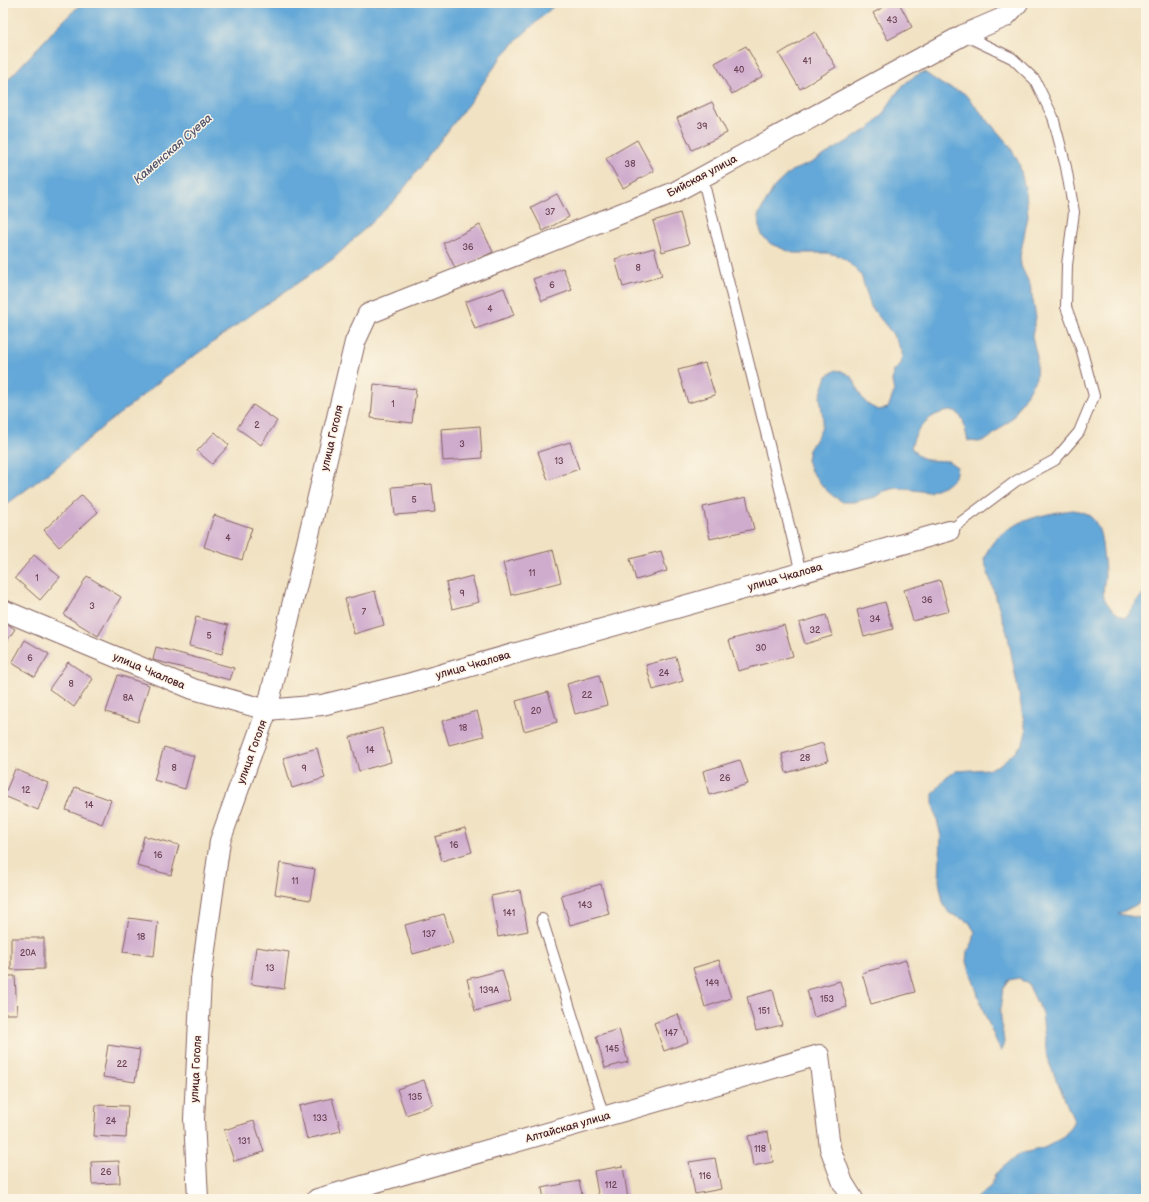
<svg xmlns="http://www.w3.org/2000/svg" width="1149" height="1202" font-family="'Balsamiq Sans',sans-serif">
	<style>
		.water { fill: #63a8d8; stroke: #566482 }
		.building { fill: #cfacce }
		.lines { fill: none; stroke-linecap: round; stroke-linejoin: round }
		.lane-casing { stroke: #846360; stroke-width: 12 }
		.street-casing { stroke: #846360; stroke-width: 22 }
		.lane { stroke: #fff; stroke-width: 10 }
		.street { stroke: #fff; stroke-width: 20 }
		.labels { text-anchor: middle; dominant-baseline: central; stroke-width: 3; stroke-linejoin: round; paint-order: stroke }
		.number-label { font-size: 9px; fill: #6b4254 }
		.street-label { font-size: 11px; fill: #4a1f2b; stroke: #fcf5e5 }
		.water-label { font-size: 12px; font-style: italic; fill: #545670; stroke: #fcf5e5 }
	</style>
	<rect width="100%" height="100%" fill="#fcf5e5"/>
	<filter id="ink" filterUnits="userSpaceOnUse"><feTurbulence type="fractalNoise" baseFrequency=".025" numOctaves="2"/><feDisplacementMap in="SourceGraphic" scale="8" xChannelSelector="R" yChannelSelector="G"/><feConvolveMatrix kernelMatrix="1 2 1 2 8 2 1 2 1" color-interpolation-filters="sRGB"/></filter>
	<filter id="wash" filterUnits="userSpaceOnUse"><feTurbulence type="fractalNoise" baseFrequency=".012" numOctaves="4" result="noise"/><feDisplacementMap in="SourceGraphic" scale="16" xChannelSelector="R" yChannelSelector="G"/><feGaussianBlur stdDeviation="0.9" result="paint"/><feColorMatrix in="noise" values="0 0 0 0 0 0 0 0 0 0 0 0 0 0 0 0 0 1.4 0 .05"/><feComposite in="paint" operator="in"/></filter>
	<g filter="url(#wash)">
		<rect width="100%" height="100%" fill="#f1e2c3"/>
		<g class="water">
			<path d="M82,3H557L519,38L502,56L472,99L396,199L333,259L262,307L165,377L126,409L106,424L59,465L3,507V85L59,25Z"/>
			<path d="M924,72L943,85L964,93L1009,145L1019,163L1026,193L1028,216L1020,256L1021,266L1030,285L1036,317L1032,336L1037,357L1036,378L1012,418L988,439L979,442L968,441L963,420L956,411C933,410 917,425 911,447L917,455L926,460L948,461L957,467L955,477L948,484L929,492L897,488L884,491L875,497L853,502H843L833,496L825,489L811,471L807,460L809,450L821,430L823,418L820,397L827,376L836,370C859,375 852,384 863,399C866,404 872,407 878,410L888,408L894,392L892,381L894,371L901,364L902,352L892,333L871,307L861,275L846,260L837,255L826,253H793L771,244L763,237L759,227L758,216L774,187L791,171L811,163L870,128C892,109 893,84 924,72Z"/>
			<path d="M1073,510C1098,513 1101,531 1103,553C1104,560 1105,568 1105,575C1105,581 1102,591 1104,597C1107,606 1116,614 1125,618L1144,592L1146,593V892C1140,906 1131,907 1118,914L1146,919V1199H975L991,1186L995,1174L1019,1154L1044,1148L1063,1138L1074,1121L1047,1058L1042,1013L1028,984L1019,978L1009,980L1003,989L1000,1010L1004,1042L1001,1052L983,1010L967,962L968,951L973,942L975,932L969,922L949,913L943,903L939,881L941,836L933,804V794L946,778L956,771L989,769L999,765L1016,751L1023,743L1026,732L1008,636L984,560C994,524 1040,514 1073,510Z"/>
		</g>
		<g id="blocks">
			<g class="building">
				<path d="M891,3H899L912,27L888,40L873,13Z"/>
				<path d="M815,32L836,67L800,89L779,54Z"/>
				<path d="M746,46L763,76L732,94L715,63Z"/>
				<path d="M712,102L727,133L692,150L677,118Z"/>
				<path d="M637,140L654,171L623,188L606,158Z"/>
				<path d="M557,194L569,217L543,231L531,207Z"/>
				<path d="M680,213L689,244L662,252L653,221Z"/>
				<path d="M480,225L493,252L456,270L443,243Z"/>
				<path d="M654,248L662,276L623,287L615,259Z"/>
				<path d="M563,268L572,290L542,301L533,279Z"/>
				<path d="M504,288L514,315L475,329L465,302Z"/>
				<path d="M705,363L715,395L688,403L678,370Z"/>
				<path d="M374,384L416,389L412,423L371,418Z"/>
				<path d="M253,405L277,421L261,445L237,428Z"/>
				<path d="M480,426L482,458L443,461L441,429Z"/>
				<path d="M215,432L229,445L212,464L197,451Z"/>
				<path d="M570,442L579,469L548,480L538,452Z"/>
				<path d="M432,484L435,512L395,515L392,487Z"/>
				<path d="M82,495L98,512L59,547L44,530Z"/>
				<path d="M746,497L754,529L710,539L703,507Z"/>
				<path d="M214,515L252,528L242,560L204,547Z"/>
				<path d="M553,550L561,582L511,595L503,563Z"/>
				<path d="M661,551L667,571L636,580L630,559Z"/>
				<path d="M34,555L60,577L40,600L15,578Z"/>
				<path d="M87,576L121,597L98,636L64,615Z"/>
				<path d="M472,576L479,602L452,609L446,583Z"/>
				<path d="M940,580L949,611L913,621L904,590Z"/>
				<path d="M375,591L384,625L354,634L345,599Z"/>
				<path d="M885,602L893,629L864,637L857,610Z"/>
				<path d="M826,615L832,636L805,644L799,623Z"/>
				<path d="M196,617L228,625L222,654L189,646Z"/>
				<path d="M3,621L15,629L3,647Z"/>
				<path d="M784,625L793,656L738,671L729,640Z"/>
				<path d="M25,640L49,654L35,677L12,663Z"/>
				<path d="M156,647L234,668L230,680L153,660Z"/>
				<path d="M676,657L683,681L653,690L646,665Z"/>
				<path d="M68,662L93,679L74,707L49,689Z"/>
				<path d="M118,675L149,685L138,722L106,712Z"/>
				<path d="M599,675L607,705L575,714L567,684Z"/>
				<path d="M548,692L557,722L524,731L516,701Z"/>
				<path d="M477,711L484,736L449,745L442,721Z"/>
				<path d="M382,728L391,762L359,771L350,737Z"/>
				<path d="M823,743L828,761L786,773L782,754Z"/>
				<path d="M164,747L194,756L185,789L154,780Z"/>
				<path d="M317,748L325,778L292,788L283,758Z"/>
				<path d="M740,760L748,784L709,795L703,771Z"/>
				<path d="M15,769L48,783L38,810L4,796Z"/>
				<path d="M75,787L111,800L102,824L66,810Z"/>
				<path d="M465,828L472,852L442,861L435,837Z"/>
				<path d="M144,836L179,845L171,875L137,866Z"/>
				<path d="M280,863L315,869L310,900L275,894Z"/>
				<path d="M601,884L609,914L570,925L561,895Z"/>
				<path d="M520,890L528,931L498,937L491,896Z"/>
				<path d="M444,914L453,943L413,954L405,925Z"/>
				<path d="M129,918L158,922L154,956L123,952Z"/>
				<path d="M11,938H44V969L11,970Z"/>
				<path d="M256,947L289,952L284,989L251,984Z"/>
				<path d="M719,960L731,998L705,1007L693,968Z"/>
				<path d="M906,960L915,992L871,1004L862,973Z"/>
				<path d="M502,970L511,1001L475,1011L467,979Z"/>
				<path d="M3,976H15L17,1014H3Z"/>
				<path d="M840,981L847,1007L814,1017L807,990Z"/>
				<path d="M773,990L782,1025L756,1031L747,997Z"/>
				<path d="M678,1014L688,1042L664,1051L654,1023Z"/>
				<path d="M619,1029L628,1062L605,1068L596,1036Z"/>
				<path d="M108,1045L140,1050L135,1082L103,1077Z"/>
				<path d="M424,1080L433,1105L406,1115L397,1089Z"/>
				<path d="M332,1098L341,1131L307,1139L299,1106Z"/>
				<path d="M96,1105L128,1106L126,1138L94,1136Z"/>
				<path d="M254,1121L264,1152L234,1161L224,1130Z"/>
				<path d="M768,1132L773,1162L753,1166L748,1136Z"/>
				<path d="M715,1158L721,1189L695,1194L689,1162Z"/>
				<path d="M119,1161L120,1183L92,1184L91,1162Z"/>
				<path d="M623,1166L628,1199H599L594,1171Z"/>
				<path d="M579,1181L583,1199H544L542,1188Z"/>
			</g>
		</g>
	</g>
	<g filter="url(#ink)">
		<use href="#blocks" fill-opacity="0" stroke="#846360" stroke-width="1"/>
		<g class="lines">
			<g class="lane-casing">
				<g id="lane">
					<path d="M702,176L801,573"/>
					<path d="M949,531L1016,481L1055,460L1079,432L1094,396L1081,348L1066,307L1067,265L1074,212L1066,167L1053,117L1035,80L1012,58L964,35"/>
					<path d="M542,919L604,1117"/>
				</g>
			</g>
			<g class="street-casing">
				<g id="street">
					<path d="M3,610L193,689L267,710L322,705L400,686L949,531"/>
					<path d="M198,1199L194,1119L201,979L220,841L267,710L355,342L368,314L675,192L963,35L1005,17L1018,3"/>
					<path d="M317,1199L819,1055L830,1148L843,1183L853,1199"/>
				</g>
			</g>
			<use href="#lane" class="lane"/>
			<use href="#street" class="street"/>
		</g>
	</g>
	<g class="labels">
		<g class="number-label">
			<text x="892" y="20">43</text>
			<text x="807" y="61">41</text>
			<text x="739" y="70">40</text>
			<text x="702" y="126">39</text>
			<text x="630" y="164">38</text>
			<text x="550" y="212">37</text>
			<text x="468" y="247">36</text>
			<text x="638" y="268">8</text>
			<text x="552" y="285">6</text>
			<text x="490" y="309">4</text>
			<text x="393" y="404">1</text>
			<text x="257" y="425">2</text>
			<text x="462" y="444">3</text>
			<text x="559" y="461">13</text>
			<text x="414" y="500">5</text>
			<text x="228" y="538">4</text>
			<text x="532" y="573">11</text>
			<text x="37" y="578">1</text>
			<text x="462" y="593">9</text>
			<text x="927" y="600">36</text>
			<text x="92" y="606">3</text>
			<text x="364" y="612">7</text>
			<text x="875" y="619">34</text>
			<text x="815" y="630">32</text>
			<text x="209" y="636">5</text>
			<text x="761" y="648">30</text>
			<text x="30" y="658">6</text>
			<text x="664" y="673">24</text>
			<text x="71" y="684">8</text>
			<text x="587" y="695">22</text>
			<text x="128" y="698">8А</text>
			<text x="536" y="711">20</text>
			<text x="463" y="728">18</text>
			<text x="370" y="750">14</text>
			<text x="805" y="758">28</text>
			<text x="174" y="768">8</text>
			<text x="304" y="768">9</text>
			<text x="725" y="778">26</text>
			<text x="26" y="790">12</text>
			<text x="89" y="805">14</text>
			<text x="454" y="845">16</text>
			<text x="158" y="855">16</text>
			<text x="295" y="881">11</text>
			<text x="585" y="905">143</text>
			<text x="509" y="913">141</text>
			<text x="429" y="934">137</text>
			<text x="141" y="937">18</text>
			<text x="28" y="953">20А</text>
			<text x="270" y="968">13</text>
			<text x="712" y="983">149</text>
			<text x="489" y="990">139А</text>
			<text x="827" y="999">153</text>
			<text x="764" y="1011">151</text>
			<text x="671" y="1033">147</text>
			<text x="612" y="1049">145</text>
			<text x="122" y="1064">22</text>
			<text x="415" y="1097">135</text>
			<text x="320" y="1118">133</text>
			<text x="111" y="1121">24</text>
			<text x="244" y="1141">131</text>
			<text x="760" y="1149">118</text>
			<text x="106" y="1172">26</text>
			<text x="705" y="1176">116</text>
			<text x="611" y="1185">112</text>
		</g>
		<g class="street-label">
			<text transform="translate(702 176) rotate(-28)">Бийская улица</text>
			<text transform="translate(332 438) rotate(-77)">улица Гоголя</text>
			<text transform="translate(785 577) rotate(-16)">улица Чкалова</text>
			<text transform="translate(473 665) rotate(-16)">улица Чкалова</text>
			<text transform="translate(149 671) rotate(23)">улица Чкалова</text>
			<text transform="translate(252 752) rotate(-70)">улица Гоголя</text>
			<text transform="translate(196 1069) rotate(-87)">улица Гоголя</text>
			<text transform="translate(568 1127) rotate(-16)">Алтайская улица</text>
		</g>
		<g class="water-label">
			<text transform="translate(173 149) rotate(-41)">Каменская Суева</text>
		</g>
	</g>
	<rect width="1149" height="1202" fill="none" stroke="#fcf5e5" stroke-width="16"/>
</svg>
